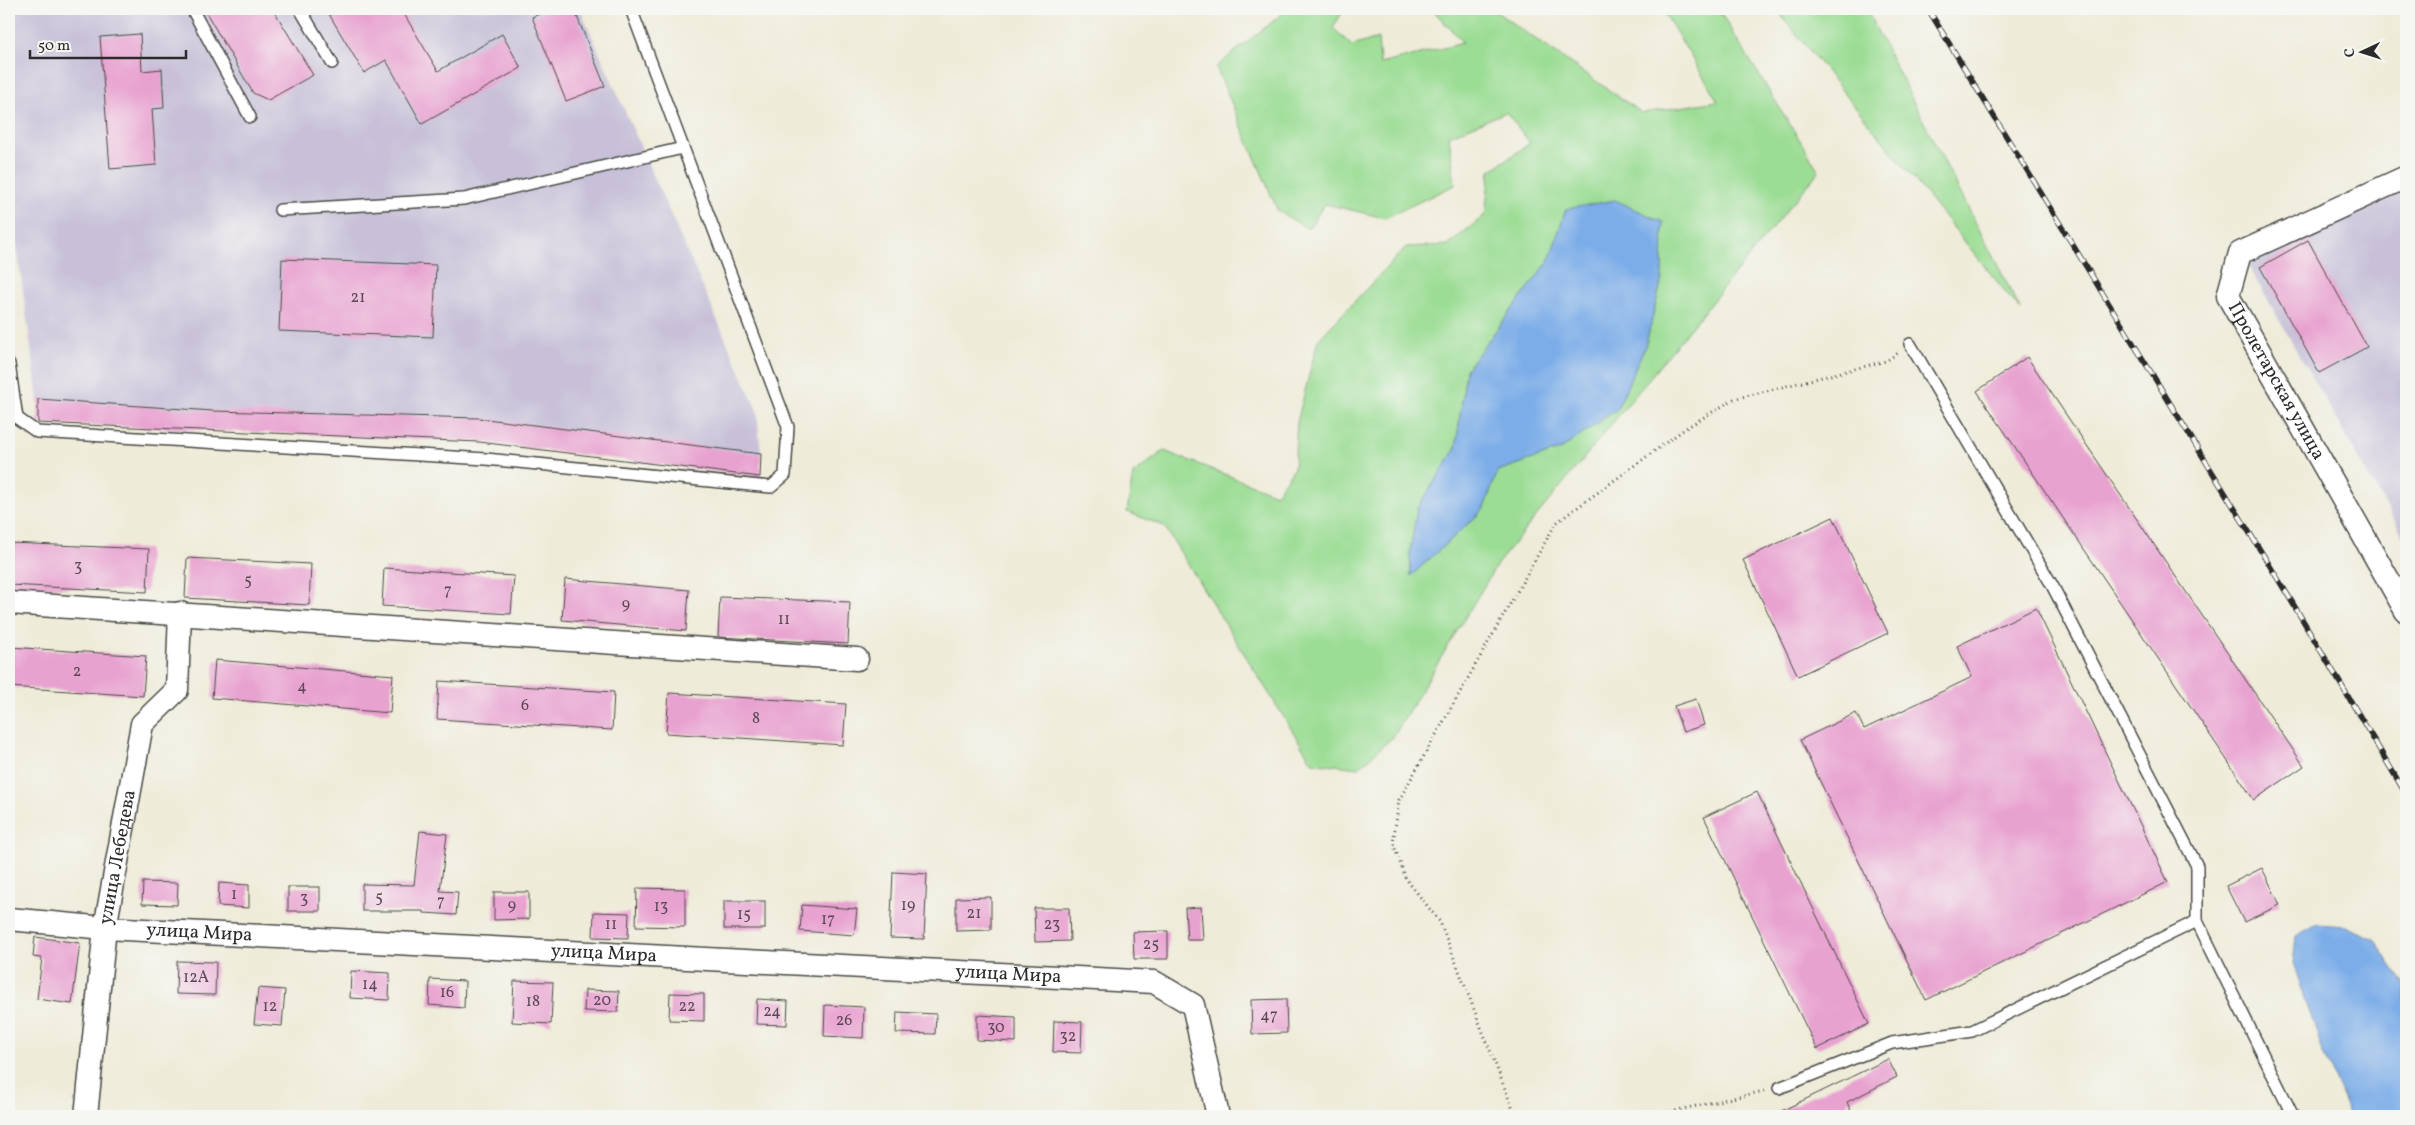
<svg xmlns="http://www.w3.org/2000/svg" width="2415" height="1125" font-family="Vollkorn,serif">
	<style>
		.industrial { fill: #c7c0d8 }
		.green { fill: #9bdd94; stroke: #638460; fill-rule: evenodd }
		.water { fill: #7dade8; stroke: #546c8a }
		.building { fill: #e8a2d0 }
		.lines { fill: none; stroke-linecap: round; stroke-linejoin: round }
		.lane-casing { stroke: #484845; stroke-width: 14 }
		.street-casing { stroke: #484845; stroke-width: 25 }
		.path { stroke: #484845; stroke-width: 3; stroke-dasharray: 1 4; stroke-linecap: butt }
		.lane { stroke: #fff; stroke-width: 11 }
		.street { stroke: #fff; stroke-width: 22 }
		.rail-casing { stroke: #2b2b2b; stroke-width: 5.5 }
		.rail { stroke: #f6f6f2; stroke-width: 4; stroke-dasharray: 11; stroke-linecap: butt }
		.labels { text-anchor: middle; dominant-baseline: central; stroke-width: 4; stroke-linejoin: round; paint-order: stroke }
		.number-label { font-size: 16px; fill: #5a4954 }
		.street-label { font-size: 19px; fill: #2b2b2b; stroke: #f6f6f2 }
	</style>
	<rect width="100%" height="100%" fill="#f6f6f2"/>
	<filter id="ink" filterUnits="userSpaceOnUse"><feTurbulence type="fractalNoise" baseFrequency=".02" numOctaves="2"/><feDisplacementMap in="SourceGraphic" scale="10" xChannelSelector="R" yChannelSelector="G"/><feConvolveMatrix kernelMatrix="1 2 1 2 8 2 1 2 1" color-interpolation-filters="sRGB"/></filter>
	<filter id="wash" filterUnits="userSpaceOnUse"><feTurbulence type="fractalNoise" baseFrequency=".0096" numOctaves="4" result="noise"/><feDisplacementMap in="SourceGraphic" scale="20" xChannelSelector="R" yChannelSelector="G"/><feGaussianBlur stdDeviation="1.12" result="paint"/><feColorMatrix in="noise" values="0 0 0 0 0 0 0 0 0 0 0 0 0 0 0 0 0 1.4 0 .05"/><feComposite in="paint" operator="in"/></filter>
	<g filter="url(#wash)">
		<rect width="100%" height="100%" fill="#eeebd8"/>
		<g class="industrial">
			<path d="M9,9H580L757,410L761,454L479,418L213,411L38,399L9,190Z"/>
			<path d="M2406,191V541L2247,264Z"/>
		</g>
		<g class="green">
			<path d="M1288,9H1361L1343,11L1333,28L1352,46L1378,38L1380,64L1463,43L1432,9H1492L1642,113L1718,101L1662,9H1718L1819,171L1498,563L1393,737L1358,768L1312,762L1164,526L1127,512L1133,474L1164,451L1276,494L1294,468L1297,422L1318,340L1406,247L1448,245L1485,215L1490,171L1530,143L1506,112L1449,136L1455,185L1385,218L1325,204L1308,229L1278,211L1216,67ZM1566,209L1662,278L1646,344L1617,409L1562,449L1498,471L1483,510L1411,576L1410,552L1417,509L1456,448L1466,370L1549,261Z"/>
			<path d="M1776,9H1866L2021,311Z"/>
		</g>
		<g class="water">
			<path d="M1615,200L1663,222L1662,278L1646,344L1617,409L1562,449L1498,471L1483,510L1411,576L1410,552L1417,509L1456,448L1466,370L1549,261L1566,209Z"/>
			<path d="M2317,924L2346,926L2374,939L2406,987V1116H2350L2321,1046L2293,963L2296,936Z"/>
		</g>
		<g id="blocks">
			<g class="building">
				<path d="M204,9H273L313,75L268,100L253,93Z"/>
				<path d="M326,9H401L438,71L502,34L521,68L422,124L386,60L364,73Z"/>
				<path d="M552,9H574L605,86L566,101L532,17Z"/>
				<path d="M140,34L142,71L162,69L164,108L152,109L156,165L110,169L100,37Z"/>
				<path d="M2308,240L2367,347L2319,373L2260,267Z"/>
				<path d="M282,259L436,265L433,337L279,331Z"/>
				<path d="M2027,357L2304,766L2254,800L1977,391Z"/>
				<path d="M38,399L213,411L479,418L761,454L760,477L479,442L38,423Z"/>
				<path d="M1833,517L1888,633L1798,676L1743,560Z"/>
				<path d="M9,543L149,549L147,592L9,585Z"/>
				<path d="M187,558L311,564L309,605L185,598Z"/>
				<path d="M384,568L514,576L511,614L382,606Z"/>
				<path d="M565,579L689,590L686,631L562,620Z"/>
				<path d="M720,597L850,602L848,644L718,637Z"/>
				<path d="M2036,608L2168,882L1926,1000L1800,740L1856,713L1864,729L1972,677L1957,646Z"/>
				<path d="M9,647L146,656L143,696L9,687Z"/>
				<path d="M215,660L393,675L390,713L212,698Z"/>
				<path d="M439,681L614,692L612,730L437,719Z"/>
				<path d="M669,693L846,704L843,745L666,733Z"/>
				<path d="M1696,699L1704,725L1683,732L1674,706Z"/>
				<path d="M1757,792L1869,1024L1817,1049L1704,817Z"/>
				<path d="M420,831L447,834L440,891L458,892L456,915L424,913V911H362V884L414,885Z"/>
				<path d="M2262,868L2280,905L2244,922L2226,886Z"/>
				<path d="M893,872L927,874L924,939L890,938Z"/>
				<path d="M143,882L178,883L177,905L142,904Z"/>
				<path d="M219,883L249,885V908L218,906Z"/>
				<rect x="288" y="887" width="32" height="24"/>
				<path d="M637,888L685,889V927L636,926Z"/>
				<path d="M494,892H529V919L494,920Z"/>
				<path d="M991,897V930L956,931V898Z"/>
				<rect x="724" y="901" width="41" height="28"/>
				<path d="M802,905L857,909L854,935L800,931Z"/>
				<path d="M1201,907L1203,940H1187L1185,908Z"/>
				<path d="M1034,908H1069L1070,941L1035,942Z"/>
				<path d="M594,912L629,913L628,938L593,937Z"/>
				<path d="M1168,931V959H1134L1133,932Z"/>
				<path d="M35,937L80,943L72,1004L37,999L42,958L33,957Z"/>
				<path d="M177,961L216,962L215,995L176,994Z"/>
				<path d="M351,971L390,973L389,1000L350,998Z"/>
				<path d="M430,979L465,981L464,1008L429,1005Z"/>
				<path d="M514,981L553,982L551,1024L512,1022Z"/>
				<path d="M258,988L285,990L282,1026L254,1024Z"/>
				<path d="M585,990L619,991L618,1012L584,1011Z"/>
				<path d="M670,993L704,994V1021L669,1020Z"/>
				<path d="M757,999L788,1001L787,1025L756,1024Z"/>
				<path d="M1286,999L1287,1033L1252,1034L1251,1000Z"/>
				<path d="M825,1005L864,1007L863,1038L824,1036Z"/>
				<path d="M897,1012L936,1014L935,1034L896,1033Z"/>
				<path d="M977,1015L1016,1017V1042L977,1040Z"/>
				<path d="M1054,1021L1082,1022L1081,1053L1053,1052Z"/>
				<path d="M1888,1059L1897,1077L1847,1102L1853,1116H1771Z"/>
			</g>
		</g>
	</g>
	<g filter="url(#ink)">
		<use href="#blocks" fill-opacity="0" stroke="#484845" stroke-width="1"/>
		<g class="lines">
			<g class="lane-casing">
				<g id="lane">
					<path d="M192,9L250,117"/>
					<path d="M300,9L332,63"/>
					<path d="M280,210L464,199L683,148"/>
					<path d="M1910,344L2052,585L2197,866V921"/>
					<path d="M9,364L17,418L37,432L486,459L771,487L785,475L788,427L631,9"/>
					<path d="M1779,1088L1892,1043L1972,1031L2197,921L2293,1116"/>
				</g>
			</g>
			<g class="street-casing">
				<g id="street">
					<path id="s1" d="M2406,177L2240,253L2228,296L2406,611"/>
					<path d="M9,603L857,659"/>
					<path id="s2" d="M9,919L105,928L1154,982L1193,1005L1218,1116"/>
					<path id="s3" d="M86,1116L105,928L142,724L177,690L180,613"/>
				</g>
			</g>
			<g class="path">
				<path d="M1523,1116L1514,1112L1440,922L1406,879L1393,843L1399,800L1556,523L1686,428L1734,399L1886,361L1898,353"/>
				<path d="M1651,1116L1764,1091"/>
			</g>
			<use href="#lane" class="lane"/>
			<use href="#street" class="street"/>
			<g class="rail-casing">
				<path id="rail" d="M1928,9L2289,597L2406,794"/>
			</g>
			<use href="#rail" class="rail"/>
		</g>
	</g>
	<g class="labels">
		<g class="number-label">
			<text x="358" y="298">21</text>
			<text x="78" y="567">3</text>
			<text x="248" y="581">5</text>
			<text x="448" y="591">7</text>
			<text x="626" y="605">9</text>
			<text x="784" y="620">11</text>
			<text x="77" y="672">2</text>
			<text x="302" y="687">4</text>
			<text x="525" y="706">6</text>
			<text x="756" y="719">8</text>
			<text x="234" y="895">1</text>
			<text x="379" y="898">5</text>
			<text x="304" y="899">3</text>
			<text x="441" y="902">7</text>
			<text x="512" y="906">9</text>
			<text x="908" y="906">19</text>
			<text x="661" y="907">13</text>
			<text x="974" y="914">21</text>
			<text x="744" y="915">15</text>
			<text x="828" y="920">17</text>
			<text x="611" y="925">11</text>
			<text x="1052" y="925">23</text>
			<text x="1151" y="945">25</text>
			<text x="196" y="978">12А</text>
			<text x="370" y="985">14</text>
			<text x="447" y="993">16</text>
			<text x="602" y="1001">20</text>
			<text x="533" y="1002">18</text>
			<text x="270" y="1007">12</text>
			<text x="687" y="1007">22</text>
			<text x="772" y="1012">24</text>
			<text x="1269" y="1016">47</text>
			<text x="844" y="1021">26</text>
			<text x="996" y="1028">30</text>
			<text x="1068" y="1037">32</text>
		</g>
		<g class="street-label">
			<text stroke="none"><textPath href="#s1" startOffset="325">Пролетарская улица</textPath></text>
			<text stroke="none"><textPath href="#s3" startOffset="261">улица Лебедева</textPath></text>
			<text stroke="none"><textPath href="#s2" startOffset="191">улица Мира</textPath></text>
			<text stroke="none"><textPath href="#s2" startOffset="596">улица Мира</textPath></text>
			<text stroke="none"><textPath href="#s2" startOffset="1001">улица Мира</textPath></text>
		</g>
	</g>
	<rect width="2415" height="1125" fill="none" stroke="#f6f6f2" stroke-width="30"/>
	<g transform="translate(2362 52) rotate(266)" stroke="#f6f6f2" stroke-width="4" paint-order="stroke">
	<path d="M0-4L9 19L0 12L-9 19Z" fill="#2b2b2b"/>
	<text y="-8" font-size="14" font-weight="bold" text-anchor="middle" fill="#2b2b2b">С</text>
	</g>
	<path d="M30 50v8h156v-8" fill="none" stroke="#2b2b2b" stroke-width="2.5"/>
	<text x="38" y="50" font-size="15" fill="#2b2b2b" stroke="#f6f6f2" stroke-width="4" paint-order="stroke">50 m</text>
</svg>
